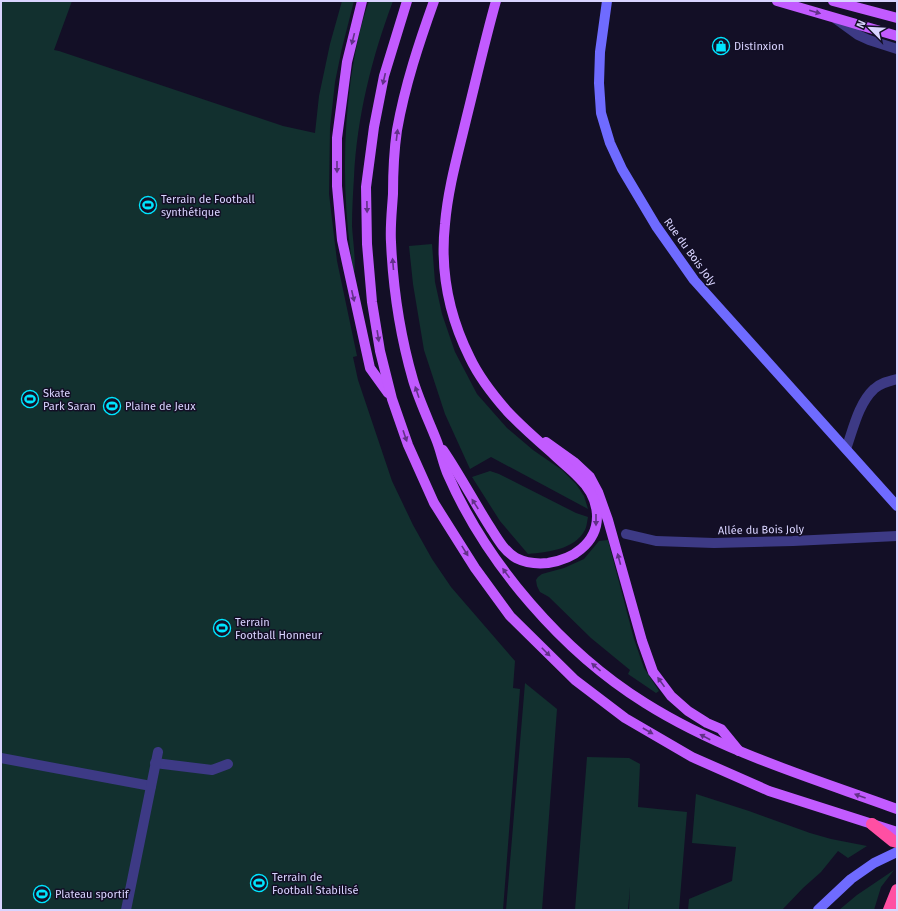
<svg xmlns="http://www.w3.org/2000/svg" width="898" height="911" font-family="'Fira Sans',sans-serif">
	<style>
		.green { fill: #12302f }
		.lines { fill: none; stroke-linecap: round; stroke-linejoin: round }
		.street { stroke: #3d3a85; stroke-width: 10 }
		.secondary { stroke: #6f6bff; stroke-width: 10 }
		.primary { stroke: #c25bff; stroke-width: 10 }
		.highway { stroke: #ff4fa3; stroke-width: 12 }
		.oneway { fill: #623188 }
		.labels { text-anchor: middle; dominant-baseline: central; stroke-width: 3; stroke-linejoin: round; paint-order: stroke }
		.poi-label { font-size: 11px; fill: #d9d4ff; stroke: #130f26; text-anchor: start }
		.street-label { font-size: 11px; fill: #d9d4ff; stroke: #130f26 }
	</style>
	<rect width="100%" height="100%" fill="#130f26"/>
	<g class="green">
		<path d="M1,1H72L54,50L59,51L283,126L315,133L319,96L330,44L342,1H354L342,48L335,82L330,128L329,194L337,261L357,356L353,357L358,380L392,481L413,525L432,559L451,587L515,661L513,688L520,689L503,910H1Z"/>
		<path d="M369,1H393C372,57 357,116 354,177C353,193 352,210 352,226C353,242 356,259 354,275C343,209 342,144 351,78C355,52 360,26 369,1Z"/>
		<path d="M432,244L435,282L442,314L455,352L477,394L507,428L533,450L562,470L576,484L584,496L588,509L491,457L470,469L445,414L424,350L413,284L409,246Z"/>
		<path d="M490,471L499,474L576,513L588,517C587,521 587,526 585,530C574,550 548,552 528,554L500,521L472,477Z"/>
		<path d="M608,540L634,639L644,668L659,691L656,693L628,674L630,670L591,638L549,597L540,592L537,586L536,580L538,577L542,574L564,568L584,559L599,541Z"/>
		<path d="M525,683L557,709L542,910H506Z"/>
		<path d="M587,757L629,758L640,764L638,807L687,812L679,910H629L630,887L628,910H575Z"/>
		<path d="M696,794L749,811L810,833L831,839L867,846L848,858L838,851L821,872L803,888L782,910H688L689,899L732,881L736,847L692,843Z"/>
		<path d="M894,870L881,887L874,910H839L857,895Z"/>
	</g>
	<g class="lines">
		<g class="street">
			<path d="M836,19L858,35L869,40L897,49"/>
			<path d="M846,449C853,430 858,404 874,389C880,383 889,381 897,379"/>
			<path d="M626,534L656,541L714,543L793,541L897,536"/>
			<path d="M1,758L151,786"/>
			<path d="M155,763L212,770L228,764"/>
			<path d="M126,910L158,752"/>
		</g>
		<g class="secondary">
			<path d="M607,1L600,52L599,83L601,113L610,143L622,169L656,226L694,280L897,506"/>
			<path d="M818,910L851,879L874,863L897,852"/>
		</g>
		<g class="primary">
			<path d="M362,1L347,62L337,138V186L342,240L370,368L388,393"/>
			<path d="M407,1L384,76L374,127L366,187L367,244L372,302L380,351L392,399L408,445L434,503L475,568L510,616L575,680L625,718L692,757L769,791L897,832"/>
			<path d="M434,1C419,43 405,85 397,130C394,151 393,173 393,194C392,210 390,226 391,242C393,288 400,335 413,380C419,400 428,419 436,439C441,451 443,464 448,475C487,564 563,652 645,703C723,752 812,778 897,809"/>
			<path d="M777,1L897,36"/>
			<path d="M833,1L897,18"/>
			<path d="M546,442L574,462L590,477L598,492L608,520L642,641L653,672L671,696L688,711L707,723L721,729L739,751"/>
			<path d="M443,450C460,475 474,502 490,527C497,538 504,551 516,558C526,563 538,564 548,563C560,561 572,557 581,549C605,529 600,498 579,478C571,469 561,462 552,453C537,440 521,426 507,411C493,395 479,377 470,358C449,316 440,270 445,224C448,188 458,154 466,120C476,80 485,40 496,1"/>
		</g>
		<g class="highway">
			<path d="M872,824L893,841L897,842"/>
			<path d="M889,910L897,890"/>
		</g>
	</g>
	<defs><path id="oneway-solid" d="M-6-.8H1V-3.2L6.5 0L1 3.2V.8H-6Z"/></defs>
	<g class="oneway">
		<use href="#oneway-solid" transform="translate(815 12) rotate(16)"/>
		<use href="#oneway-solid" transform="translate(353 39) rotate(104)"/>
		<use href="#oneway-solid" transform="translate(384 79) rotate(103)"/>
		<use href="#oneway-solid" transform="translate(397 135) rotate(-83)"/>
		<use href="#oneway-solid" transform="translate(337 167) rotate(90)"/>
		<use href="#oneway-solid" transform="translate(367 207) rotate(89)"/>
		<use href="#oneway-solid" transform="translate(393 264) rotate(-95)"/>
		<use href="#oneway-solid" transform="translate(353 296) rotate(77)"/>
		<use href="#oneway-solid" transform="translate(378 336) rotate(81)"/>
		<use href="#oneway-solid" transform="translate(417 392) rotate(-109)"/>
		<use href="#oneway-solid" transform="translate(405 436) rotate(71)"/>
		<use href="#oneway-solid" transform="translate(475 504) rotate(-123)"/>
		<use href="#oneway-solid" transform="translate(596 520) rotate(90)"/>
		<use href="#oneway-solid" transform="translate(465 551) rotate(58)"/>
		<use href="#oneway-solid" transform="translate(619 559) rotate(-105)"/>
		<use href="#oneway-solid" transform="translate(506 573) rotate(-126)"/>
		<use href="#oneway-solid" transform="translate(546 652) rotate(45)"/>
		<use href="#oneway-solid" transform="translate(596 667) rotate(-140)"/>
		<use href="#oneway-solid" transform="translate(661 682) rotate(-126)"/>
		<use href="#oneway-solid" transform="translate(648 731) rotate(30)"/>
		<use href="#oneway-solid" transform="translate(705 737) rotate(-152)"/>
		<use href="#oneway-solid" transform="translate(860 796) rotate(-160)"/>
	</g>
	<defs>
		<g id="shop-ring" transform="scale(0.9)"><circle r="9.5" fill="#130f26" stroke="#00e5ff" stroke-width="1.5"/><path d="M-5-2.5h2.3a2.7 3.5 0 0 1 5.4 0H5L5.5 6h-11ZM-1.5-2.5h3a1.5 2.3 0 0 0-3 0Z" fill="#00e5ff"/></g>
		<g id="stadium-ring" transform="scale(0.9)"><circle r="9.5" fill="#130f26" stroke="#00e5ff" stroke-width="1.5"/><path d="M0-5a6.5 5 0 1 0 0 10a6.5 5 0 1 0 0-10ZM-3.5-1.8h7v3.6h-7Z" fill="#00e5ff"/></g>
	</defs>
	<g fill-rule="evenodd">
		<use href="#shop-ring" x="721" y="46"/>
		<use href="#stadium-ring" x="148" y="205"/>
		<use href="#stadium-ring" x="30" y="399"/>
		<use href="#stadium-ring" x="112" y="406"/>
		<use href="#stadium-ring" x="222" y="628"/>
		<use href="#stadium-ring" x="259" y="883"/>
		<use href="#stadium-ring" x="42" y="894"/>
	</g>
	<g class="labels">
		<g class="poi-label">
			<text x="734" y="46">Distinxion</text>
			<text x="161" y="199">Terrain de Football<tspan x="161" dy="13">synthétique</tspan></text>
			<text x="43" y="393">Skate<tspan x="43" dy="13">Park Saran</tspan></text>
			<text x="125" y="406">Plaine de Jeux</text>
			<text x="235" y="622">Terrain<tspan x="235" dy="13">Football Honneur</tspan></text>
			<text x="272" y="877">Terrain de<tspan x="272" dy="13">Football Stabilisé</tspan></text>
			<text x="55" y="894">Plateau sportif</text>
		</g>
		<g class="street-label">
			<text transform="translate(690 252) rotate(54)">Rue du Bois Joly</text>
			<text transform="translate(761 530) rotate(-1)">Allée du Bois Joly</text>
		</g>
	</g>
	<rect width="898" height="911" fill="none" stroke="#d9d4ff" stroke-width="4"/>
	<g transform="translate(870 28) rotate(294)" stroke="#130f26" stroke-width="3" paint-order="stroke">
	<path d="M0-3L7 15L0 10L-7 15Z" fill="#d9d4ff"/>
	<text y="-6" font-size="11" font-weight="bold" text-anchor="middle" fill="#d9d4ff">N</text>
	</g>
</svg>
